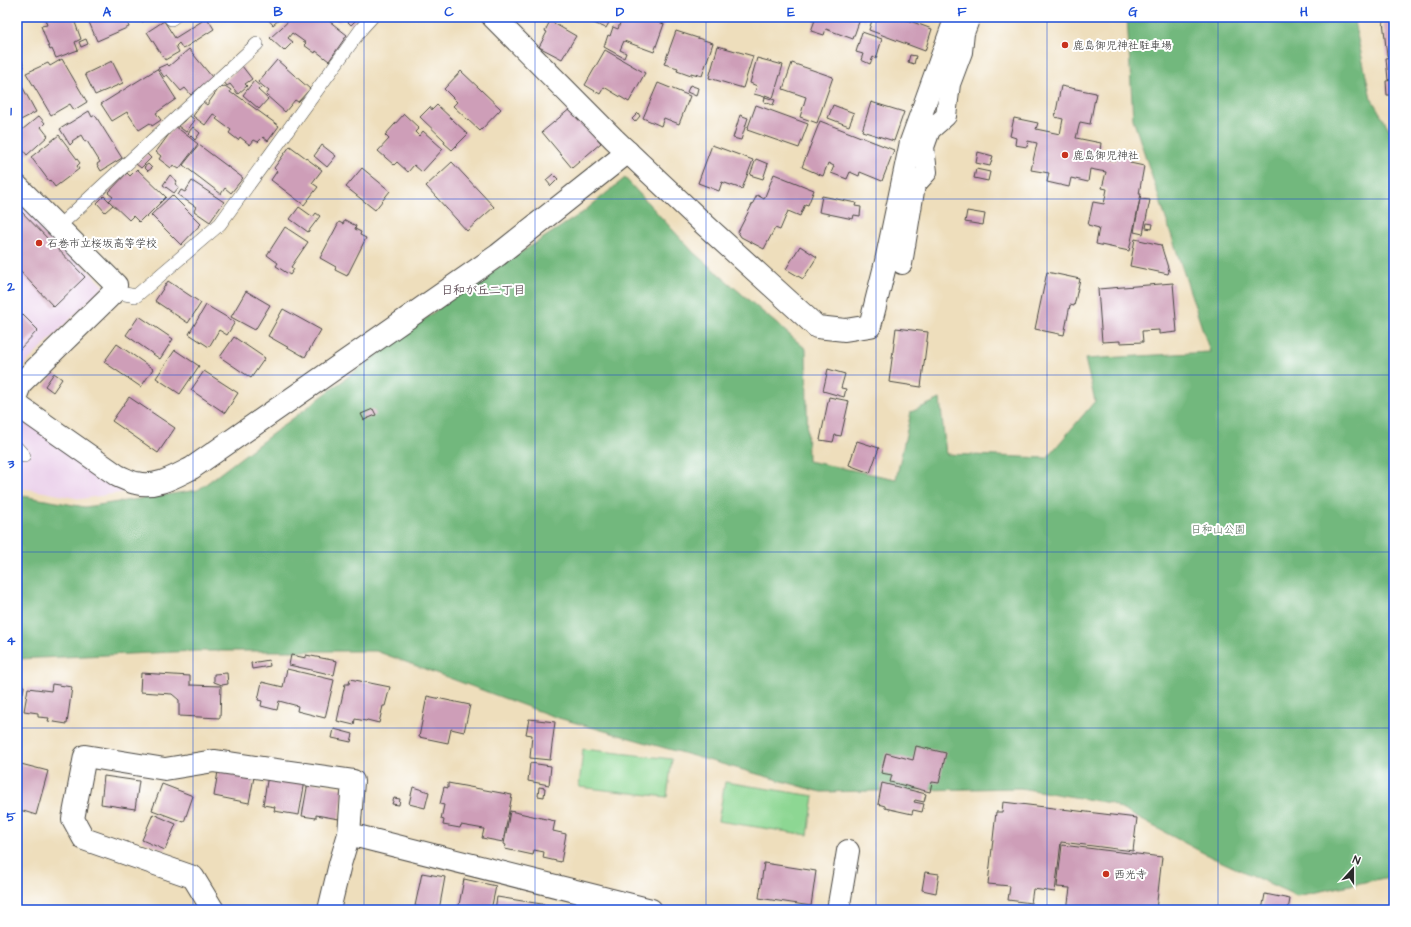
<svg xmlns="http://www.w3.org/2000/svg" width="1411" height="927" font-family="'Architects Daughter','Klee One',sans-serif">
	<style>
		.built { fill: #ebd1eb }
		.green { fill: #8dd793; stroke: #5c815f }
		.forest { fill: #72b87d; stroke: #4e7254 }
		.building { fill: #ce9eb8 }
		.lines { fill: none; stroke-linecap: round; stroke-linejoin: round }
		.service-casing { stroke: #484641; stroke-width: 14 }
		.pedestrian-casing { stroke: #484641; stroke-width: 22 }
		.minor-casing { stroke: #484641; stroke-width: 24 }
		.service { stroke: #fff; stroke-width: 13 }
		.pedestrian { stroke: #fff; stroke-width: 20 }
		.minor { stroke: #fff; stroke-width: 22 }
		.grid { fill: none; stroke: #1d4ed8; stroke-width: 1; stroke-opacity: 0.55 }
		.poi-dot { fill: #c8321e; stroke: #fff; stroke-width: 1.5 }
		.labels { text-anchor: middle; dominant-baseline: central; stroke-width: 4; stroke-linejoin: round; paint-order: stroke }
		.poi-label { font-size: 11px; fill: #2b2b2b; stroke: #fff; text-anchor: start }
		.park-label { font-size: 11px; fill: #485f4a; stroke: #fff }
		.neighbourhood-label { font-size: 12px; font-weight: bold; fill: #64535c; stroke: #fff }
		.neatline { fill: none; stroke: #1d4ed8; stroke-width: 1.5 }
		.grid-label { font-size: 13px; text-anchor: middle; font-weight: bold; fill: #1d4ed8 }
	</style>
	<rect width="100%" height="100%" fill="#fff"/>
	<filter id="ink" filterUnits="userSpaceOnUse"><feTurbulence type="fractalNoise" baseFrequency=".025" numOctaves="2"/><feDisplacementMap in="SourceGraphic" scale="8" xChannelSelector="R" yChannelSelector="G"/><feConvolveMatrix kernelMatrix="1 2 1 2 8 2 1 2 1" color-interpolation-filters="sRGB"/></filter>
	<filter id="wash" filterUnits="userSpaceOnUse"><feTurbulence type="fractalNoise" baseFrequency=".012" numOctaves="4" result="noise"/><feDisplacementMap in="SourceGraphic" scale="16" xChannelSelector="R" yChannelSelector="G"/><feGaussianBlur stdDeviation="0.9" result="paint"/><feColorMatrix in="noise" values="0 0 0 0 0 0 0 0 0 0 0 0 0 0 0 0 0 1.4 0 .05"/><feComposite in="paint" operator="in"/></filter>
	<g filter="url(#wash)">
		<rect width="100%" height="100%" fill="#eedebc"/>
		<g class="built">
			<path d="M17,199L104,286L17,372Z"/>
			<path d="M17,411L125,492L81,499L17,487Z"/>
		</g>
		<g class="green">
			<path d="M583,749L672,759L667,797L579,787Z"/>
			<path d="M725,782L814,796L808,835L718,821Z"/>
		</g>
		<path class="forest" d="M1127,17H1353L1371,98L1394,137V876L1297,896L1211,857L1110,803L1020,788L821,792L555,717L376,651H196L17,659V495L85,507L198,490L463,290L582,213L625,178L694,253L806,349L808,461L896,479L911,412L940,399L946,454L1047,458L1095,401L1085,359L1210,352L1133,119Z"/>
		<g id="blocks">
			<g class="building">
				<path d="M44,17H73L81,39L75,42L78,50L56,58L52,49L50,50L41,26L47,25Z"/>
				<path d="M92,17H125L129,27L97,41L89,22L93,20Z"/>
				<path d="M138,17H151L142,22Z"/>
				<path d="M266,17H282L273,25Z"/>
				<path d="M293,17H324L347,35L329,61L316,51L315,53L304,45L306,43L292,33L288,38L293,42L284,51L270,38Z"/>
				<path d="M334,17H359L351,25L344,18L339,22Z"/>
				<path d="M585,17H612L606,28L584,19Z"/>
				<path d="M622,17H644L664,24L654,52L624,41L620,50L626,53L624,58L604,47L608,35L610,36L613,27L618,29Z"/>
				<path d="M807,17H866L865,21L860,19L853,39L826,29L824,35L811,31L815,20Z"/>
				<path d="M873,17H899L932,29L925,51L869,30Z"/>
				<path d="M207,18L214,29L183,49L179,43L176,46L179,52L165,60L147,32L164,21L175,38Z"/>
				<path d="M1394,20V55L1387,56L1383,21Z"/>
				<path d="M550,21L576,36L562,59L539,47L547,32L545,31Z"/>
				<path d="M676,31L713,43L702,76L691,73V76L677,71L678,68L664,64Z"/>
				<path d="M862,32L882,39L876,59L873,57L870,64L861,60L863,54L856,52Z"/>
				<path d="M86,39L88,44L81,47L79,42Z"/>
				<path d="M718,46L753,56L743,88L709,78Z"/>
				<path d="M17,47L24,67L17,69Z"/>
				<path d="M189,49L212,77L191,95L185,88L181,91L167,75L164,77L158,68L167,64L169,66Z"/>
				<path d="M605,50L645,73L629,102L604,87L600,94L585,85Z"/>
				<path d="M910,55L916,56L914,64L908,62Z"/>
				<path d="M1394,57V79L1388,80L1386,58Z"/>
				<path d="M757,58L783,65L773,98L765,95V97L754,94L757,86L750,83Z"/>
				<path d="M62,59L87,102L74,110L70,104L51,115L26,73L48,63L50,66Z"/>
				<path d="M277,60L310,89L298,102L295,100L285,112L266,95L269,91L258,82Z"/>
				<path d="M112,61L123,83L95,95L85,74Z"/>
				<path d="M792,63L833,77L817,123L800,117L806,97L783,89Z"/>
				<path d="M242,66L252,79L245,84L247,86L238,94L230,84L227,86L224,82Z"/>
				<path d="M157,69L176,99L156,113L161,120L152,126L150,123L139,130L127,112L112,121L101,104Z"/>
				<path d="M461,71L501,109L480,131L453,106L457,102L444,89Z"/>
				<path d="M17,77L36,112L17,122Z"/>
				<path d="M1394,80V95H1387L1386,81Z"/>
				<path d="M254,81L261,87L258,90L268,99L259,109L243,95Z"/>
				<path d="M658,83L690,96L679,124L664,118L661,126L643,118Z"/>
				<path d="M690,85L698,88L696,96L687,92Z"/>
				<path d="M222,86L223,87L225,86L231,90L230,92L234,95L235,94L279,126L268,141L263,137L258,142L254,140L250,145L240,137L238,140L229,133L231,130L216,119L218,117L213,114L205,125L193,116L203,102L207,105L219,88L220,89Z"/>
				<path d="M1061,86L1096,93L1090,124L1080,122L1076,138L1101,143L1099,157L1116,161L1117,155L1131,158L1130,163L1144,166L1139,194H1141L1129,251L1096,244L1099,228L1088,225L1093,202L1104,204L1107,189L1102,188L1106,172L1090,169L1088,182L1071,178L1069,187L1047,182L1049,173L1031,170L1037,143L1028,141L1027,147L1015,145L1016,138L1010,136L1014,118L1038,123L1036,129L1060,134L1063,119L1055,117Z"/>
				<path d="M765,97L775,100L773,105L764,102Z"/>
				<path d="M871,102L904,112L894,141L862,131Z"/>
				<path d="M437,105L468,134L452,150L444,143L445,141L420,117L430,107L432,110Z"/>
				<path d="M756,105L808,124L799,148L747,130Z"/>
				<path d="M833,105L854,113L849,126L828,118Z"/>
				<path d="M571,108L601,143L572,168L542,132Z"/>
				<path d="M89,111L92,117L95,115L122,158L101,171L97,164L100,162L87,141L85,142L81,135L72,141L73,142L70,145L60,129Z"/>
				<path d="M638,113L640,116L635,122L632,119Z"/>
				<path d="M404,114L419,128L415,132L419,136L423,131L443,149L422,172L414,165L408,172L397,162L394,165L378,151L389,139L385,135Z"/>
				<path d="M740,115L748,118L741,140L733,138Z"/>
				<path d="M39,116L45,123L41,127L48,136L27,155L17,143L19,140L17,138V134Z"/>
				<path d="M190,116L195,120L186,132L178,126Z"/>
				<path d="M820,121L894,150L882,181L860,172L859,176L850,172L847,179L831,173L834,166L828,163L823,176L802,167Z"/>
				<path d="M175,126L198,144L179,169L173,165L171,168L159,159L161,156L156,152Z"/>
				<path d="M193,127L200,133L195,140L188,133Z"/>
				<path d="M59,135L80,163L77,166L79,169L55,187L50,180L49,181L31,157Z"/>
				<path d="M199,145L243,178L231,193L225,188L221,194L183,165Z"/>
				<path d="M322,145L336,156L327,167L314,156Z"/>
				<path d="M712,145L753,160L742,189L722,182L719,191L698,183Z"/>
				<path d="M290,146L322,170L312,183L318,187L304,205L271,180L277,171L274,168Z"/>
				<path d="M978,152L993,156L990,166L976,163Z"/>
				<path d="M147,154L151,158L141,168L136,164Z"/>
				<path d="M756,159L768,164L763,179L750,175Z"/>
				<path d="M452,162L494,207L467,231L426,186Z"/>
				<path d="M148,164L152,168L148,171L144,167Z"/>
				<path d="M362,168L390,191L375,210L346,187Z"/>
				<path d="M137,169L166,197L146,217L145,216L139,222L133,216L129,220L109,201L113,197L108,193L127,173L130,176Z"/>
				<path d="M976,169L990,172L988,181L974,178Z"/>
				<path d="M553,174L558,179L551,186L546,180Z"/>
				<path d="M774,174L814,190L808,205L805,204L800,216L788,211L780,230L775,228L764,249L741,237L738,232L757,195L764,199Z"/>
				<path d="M170,175L177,181L175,184L179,187L174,193L163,185Z"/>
				<path d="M192,181L224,202L210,222L194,211L196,207L178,195L181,190L185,192Z"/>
				<path d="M172,195L201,224L181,245L151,215Z"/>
				<path d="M104,196L113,205L105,212L97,203Z"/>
				<path d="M822,196L856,203L855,206L861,207L860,216L854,215L853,219L819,212Z"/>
				<path d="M1140,199L1150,200L1143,234L1134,232Z"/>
				<path d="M17,207L85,277L54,307L17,268Z"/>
				<path d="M299,207L313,217L316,213L320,216L308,232L290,219Z"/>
				<path d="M967,211L985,214L983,225L965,222Z"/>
				<path d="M345,220L356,226L355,229L361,232L360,235L366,238L347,276L335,270L336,267L320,258L339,222L343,224Z"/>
				<path d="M1147,223L1153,224L1152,229L1146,228Z"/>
				<path d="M285,227L308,242L291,267L294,269L290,275L276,266L278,263L267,255Z"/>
				<path d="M1135,239L1161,245L1169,271L1168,274L1130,266Z"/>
				<path d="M800,246L817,257L803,279L786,269Z"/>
				<path d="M1047,272L1080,279L1074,306L1070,305L1064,335L1035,329Z"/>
				<path d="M168,281L201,303L188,323L155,301Z"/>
				<path d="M1173,283L1177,332L1159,334V330L1142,331L1143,342L1120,343V341L1102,342L1098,289Z"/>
				<path d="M246,291L270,305L255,330L231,317Z"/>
				<path d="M206,305L235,322L227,335L219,330L209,347L189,334Z"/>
				<path d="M17,309L38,330L17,352Z"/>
				<path d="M283,309L321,330L305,357L268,336Z"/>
				<path d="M139,316L173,339L160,359L126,335Z"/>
				<path d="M896,328L928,332L921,387L889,382Z"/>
				<path d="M234,337L265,358L251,378L220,357Z"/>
				<path d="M117,344L153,369L141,387L104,362Z"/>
				<path d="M175,350L199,366L180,394L156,378Z"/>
				<path d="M828,369L845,374L841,388L846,389L844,397L823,391Z"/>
				<path d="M204,371L238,393L225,413L191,390Z"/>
				<path d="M54,373L62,379L53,392L45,386Z"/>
				<path d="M129,397L175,428L158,453L112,421Z"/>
				<path d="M829,397L849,401L841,436L835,435L833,442L820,440Z"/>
				<path d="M373,409L376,415L364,420L361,414Z"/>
				<path d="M857,441L879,448L870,473L849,465Z"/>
				<path d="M291,655L306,658V655L337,661L334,675L289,665Z"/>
				<path d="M269,660L270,666L252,669L251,663Z"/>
				<path d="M287,669L334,680L325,718L297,711L298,706L279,701L277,710L261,706L262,701L258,700L262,682L283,687Z"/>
				<path d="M141,673L190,676V685L221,686L220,718L179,716V700L172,694L140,692Z"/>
				<path d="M227,673L228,684L222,685L214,682V674Z"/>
				<path d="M350,679L390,687L385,706H383L379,723L367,720L366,721L355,719L354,725L337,721L345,684H349Z"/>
				<path d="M52,684L72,687L67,724L48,721L49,718L38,717V713L24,711L28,688L51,691Z"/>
				<path d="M17,685L24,686L23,693L17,692Z"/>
				<path d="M427,696L470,705L464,732L451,729L448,743L419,737Z"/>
				<path d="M529,719L555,722L550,760L530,758L532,735L526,734Z"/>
				<path d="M334,729L353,734L351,742L332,738Z"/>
				<path d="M916,746L946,753L939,783L932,782L930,792L890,782L892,775L881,773L886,753L913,760Z"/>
				<path d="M17,763L48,771L36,815L17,809Z"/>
				<path d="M530,763L551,766L549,785L528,781Z"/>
				<path d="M219,765L255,772L249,803L214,796Z"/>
				<path d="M268,775L305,781L299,815L274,811L275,807L263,805Z"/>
				<path d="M104,776L139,781L135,809L101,804Z"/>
				<path d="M308,782L344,789L339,819L316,815V818L302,816Z"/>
				<path d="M448,783L512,795L503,842L482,838L484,829L461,825L460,828L443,825L444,820L441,819L444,805L440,804L444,787L448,788Z"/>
				<path d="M882,783L926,794L924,802L915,800L914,802L924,804L922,812L913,810L912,814L885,808V806L878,804Z"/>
				<path d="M162,784L193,796L184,822L152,810Z"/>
				<path d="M413,787L429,792L425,808L409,804Z"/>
				<path d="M539,787L545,788L544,797L538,796Z"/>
				<path d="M394,798L400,799L399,805L392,804Z"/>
				<path d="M1003,802L1137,818L1133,851L1061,842L1055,892L1033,889L1031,903L1008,900L1010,886L988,884L996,812H1002Z"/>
				<path d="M510,811L555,821L553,831L566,834L561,862L543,858L544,852L534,850L533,855L505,849L506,845L504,844Z"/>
				<path d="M153,814L176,824L165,850L142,840Z"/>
				<path d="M1062,845L1162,857L1156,910H1067L1070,888L1057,887Z"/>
				<path d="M764,863L816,871L811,906L759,898Z"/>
				<path d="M925,872L939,874L936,893L922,890Z"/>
				<path d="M422,873L445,877L439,910L415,906Z"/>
				<path d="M464,879L496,886L491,910H458Z"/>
				<path d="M1265,894L1290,899L1288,910H1262Z"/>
				<path d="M497,897L548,905L547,910H495Z"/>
			</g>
		</g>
	</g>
	<g filter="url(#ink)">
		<use href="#blocks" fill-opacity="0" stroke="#484641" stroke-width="1"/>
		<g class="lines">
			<g class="service-casing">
				<g id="service">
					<path d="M171,19L174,17"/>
					<path d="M58,227L257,44"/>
					<path d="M114,292L136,296L220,224L362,28L372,17"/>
					<path d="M17,448L24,456"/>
				</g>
			</g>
			<g class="pedestrian-casing">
				<path id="pedestrian" d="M902,264L915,185L927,172L924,147L930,130L946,116L950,84L962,52L964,33L970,17"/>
			</g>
			<g class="minor-casing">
				<g id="minor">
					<path d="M493,17L614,139L705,225L817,327L845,330L870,326L885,266L911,142L956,17"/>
					<path d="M17,186L116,285L114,292L108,298L21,383L17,393"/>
					<path d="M17,401L20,407L118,476C124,478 130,482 136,483C156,488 174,477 192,468L498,255L628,152"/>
					<path d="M349,834L651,910"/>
					<path d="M213,910L193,877L84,839L73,819L85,756L165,769L214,761L353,781L349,834L340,864L329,910"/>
					<path d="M838,910L848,851"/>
				</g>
			</g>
			<use href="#service" class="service"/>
			<use href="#pedestrian" class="pedestrian"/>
			<use href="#minor" class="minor"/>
		</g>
	</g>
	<path class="grid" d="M193,17V910M364,17V910M535,17V910M706,17V910M876,17V910M1047,17V910M1218,17V910M17,199H1394M17,375H1394M17,552H1394M17,728H1394"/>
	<g class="poi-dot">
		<circle cx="1065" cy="45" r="4"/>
		<circle cx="1065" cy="155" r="4"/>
		<circle cx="39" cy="243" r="4"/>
		<circle cx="1106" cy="874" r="4"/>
	</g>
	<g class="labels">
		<g class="poi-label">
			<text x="1073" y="45">鹿島御児神社駐車場</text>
			<text x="1073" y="155">鹿島御児神社</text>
			<text x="47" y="243">石巻市立桜坂高等学校</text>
			<text x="1114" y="874">西光寺</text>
		</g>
		<g class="park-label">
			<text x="1218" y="529">日和山公園</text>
		</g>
		<g class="neighbourhood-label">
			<text x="483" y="290">日和が丘二丁目</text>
		</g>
	</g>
	<rect width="1411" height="927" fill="none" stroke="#fff" stroke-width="44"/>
	<g transform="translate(1353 869) rotate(21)" stroke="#ffffff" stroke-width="3" paint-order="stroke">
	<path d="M0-3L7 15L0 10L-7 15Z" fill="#2b2b2b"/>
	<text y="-6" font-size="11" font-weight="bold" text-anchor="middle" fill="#2b2b2b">N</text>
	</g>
	<rect x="22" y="22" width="1367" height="883" class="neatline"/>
	<g class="grid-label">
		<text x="107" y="16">A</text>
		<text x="278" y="16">B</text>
		<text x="449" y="16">C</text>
		<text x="620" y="16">D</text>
		<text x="791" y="16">E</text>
		<text x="962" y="16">F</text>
		<text x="1133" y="16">G</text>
		<text x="1304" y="16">H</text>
		<text x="11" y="115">1</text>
		<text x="11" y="291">2</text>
		<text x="11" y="468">3</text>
		<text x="11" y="645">4</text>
		<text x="11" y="821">5</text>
	</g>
</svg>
